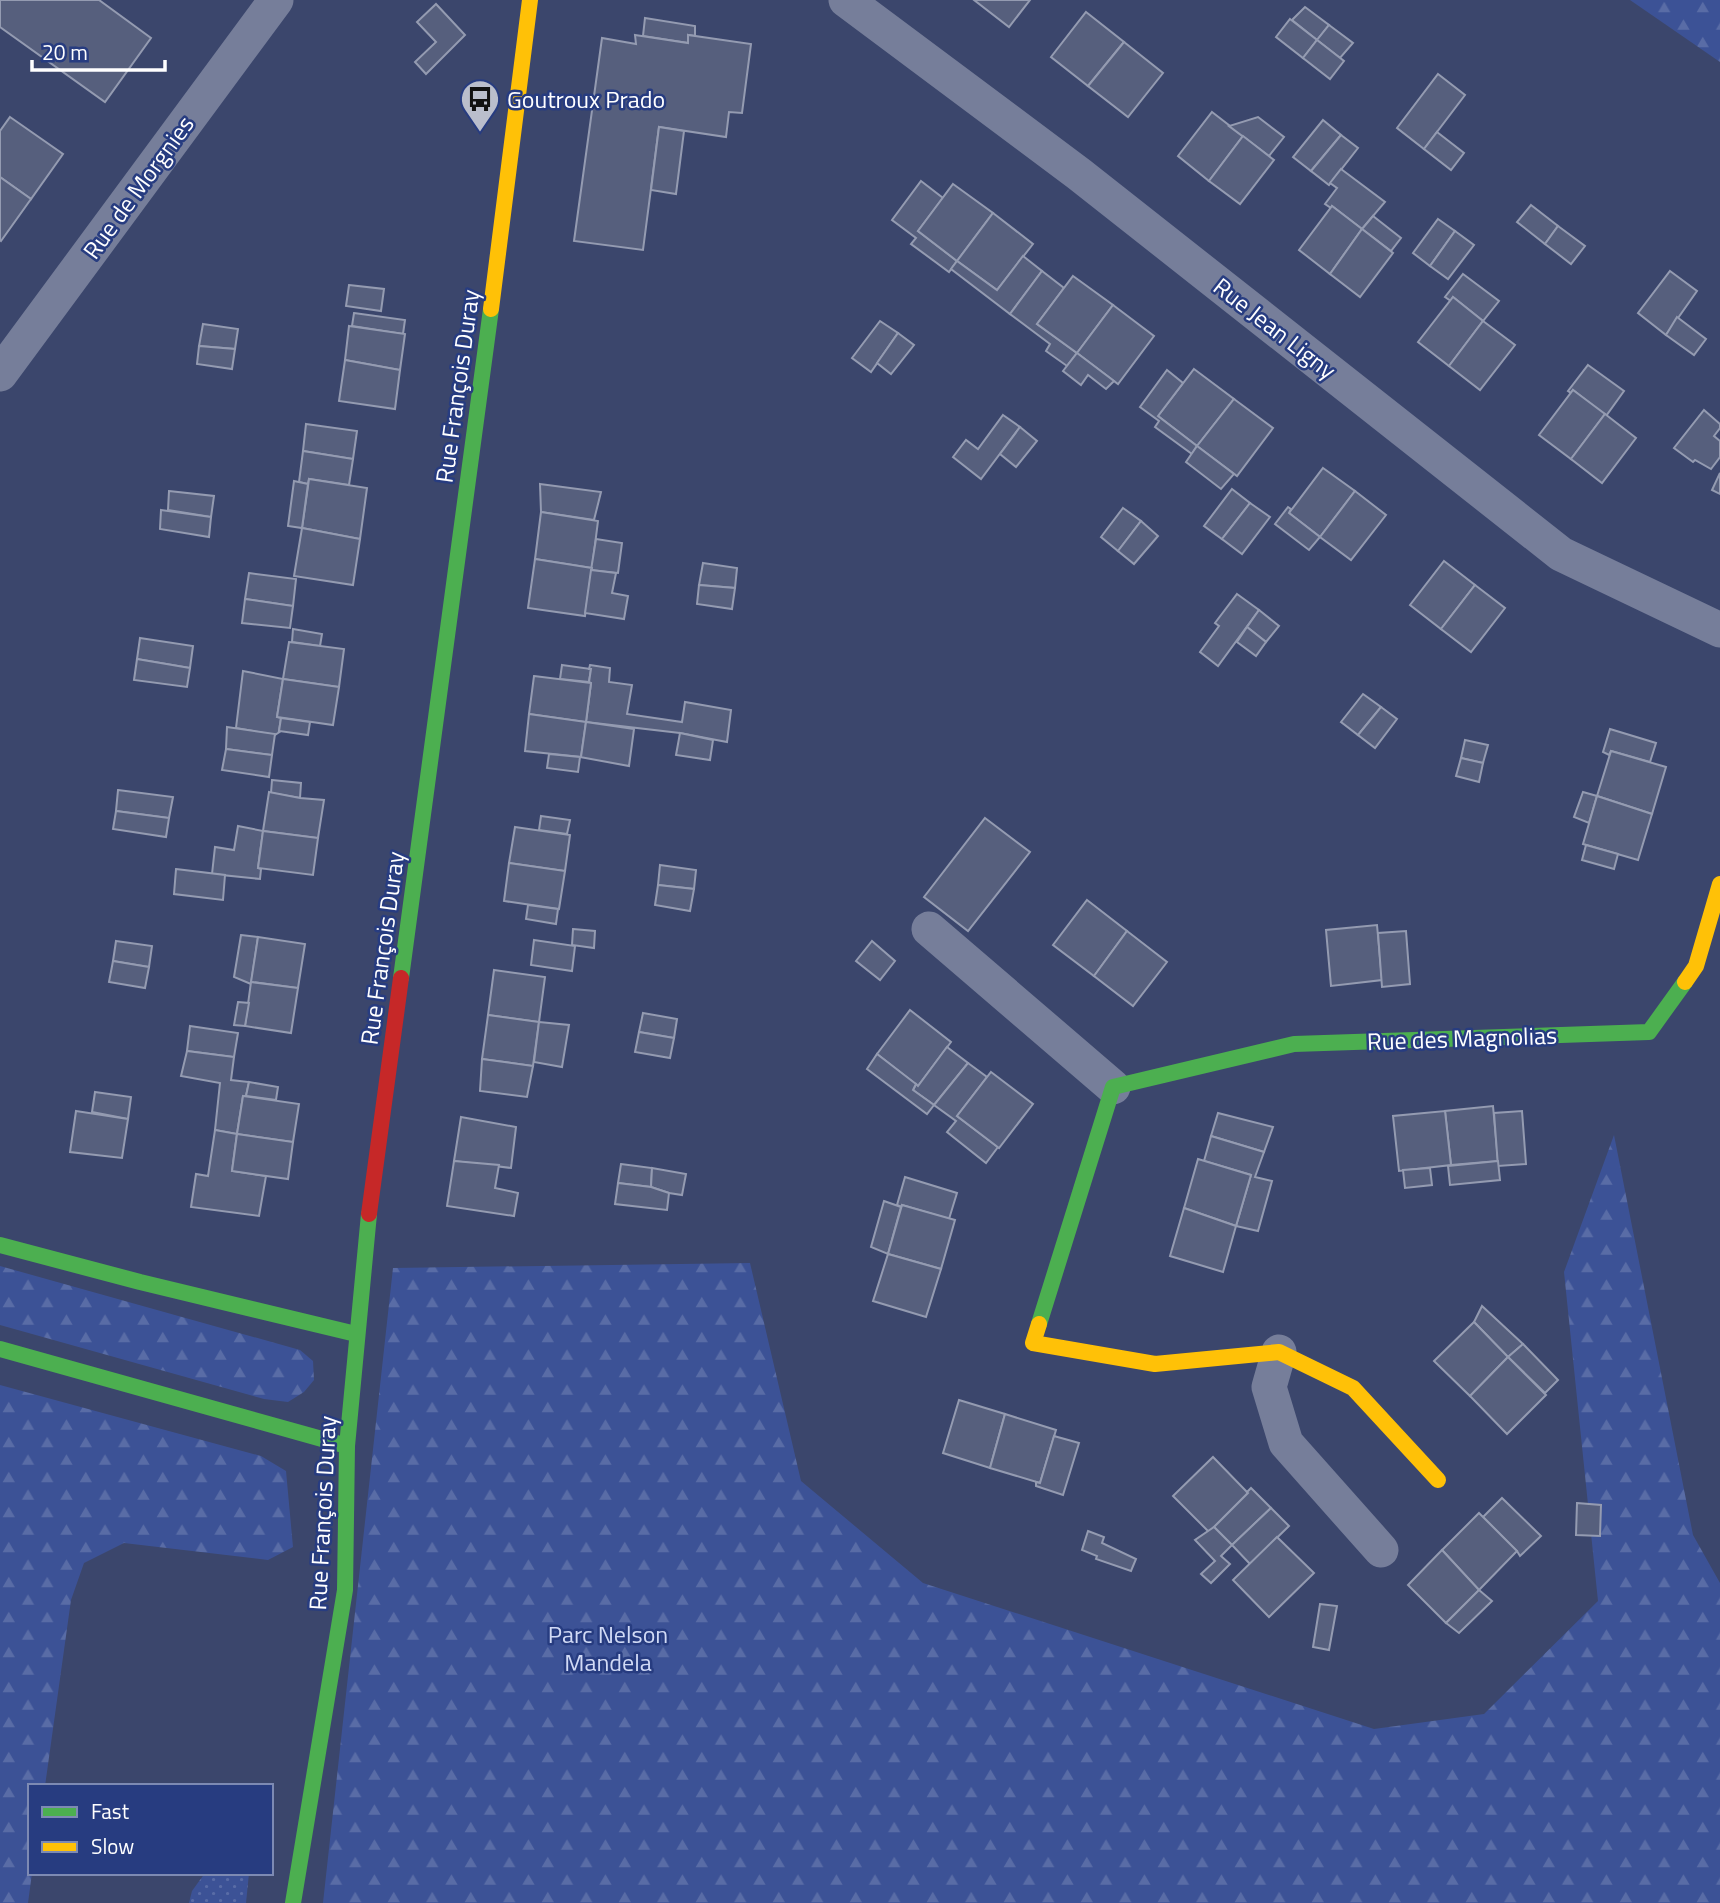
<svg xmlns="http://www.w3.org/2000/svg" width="1720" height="1903" font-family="'Titillium Web',sans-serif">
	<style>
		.grass { fill: url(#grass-dots) }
		.forest { fill: url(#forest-firs) }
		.building { fill: #565f7d; stroke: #949bb1; stroke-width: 2 }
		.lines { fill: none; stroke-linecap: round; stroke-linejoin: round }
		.street { stroke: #767e9a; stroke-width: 35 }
		.fast { stroke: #4caf50; stroke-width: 16 }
		.slow { stroke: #ffc107; stroke-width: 16 }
		.jam { stroke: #c62828; stroke-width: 16 }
		.labels { text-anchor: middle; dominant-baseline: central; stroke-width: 5; stroke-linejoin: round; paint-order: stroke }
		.poi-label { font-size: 24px; fill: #fff; stroke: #273c80; text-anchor: start }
		.street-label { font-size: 24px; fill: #fff; stroke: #273c80 }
		.park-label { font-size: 24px; fill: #d1daf5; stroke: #273c80 }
	</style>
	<defs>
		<pattern id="grass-dots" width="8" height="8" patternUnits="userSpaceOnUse" patternTransform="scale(1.75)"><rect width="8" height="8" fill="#3c5296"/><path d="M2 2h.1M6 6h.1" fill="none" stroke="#596ca6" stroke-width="1.8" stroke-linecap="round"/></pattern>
		<pattern id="forest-firs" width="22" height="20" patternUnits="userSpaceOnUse" patternTransform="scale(1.75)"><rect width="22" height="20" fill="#3c5296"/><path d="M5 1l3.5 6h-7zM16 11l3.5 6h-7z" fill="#596ca6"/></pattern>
	</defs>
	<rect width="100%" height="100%" fill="#3b466c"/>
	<path class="grass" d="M205,1873H249L246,1903H189L192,1891Z"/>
	<g class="forest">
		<path d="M1630,0H1720V62Z"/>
		<path d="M1614,1135L1693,1535L1720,1583V1903H323L393,1268L750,1263L801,1481L923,1583L1374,1729L1484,1714L1598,1601L1564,1272Z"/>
		<path d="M0,1266L300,1350L313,1361L314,1380L304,1392L288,1402L264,1399L0,1325Z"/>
		<path d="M0,1385L261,1456L286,1471L293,1547L268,1560L124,1543L84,1563L71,1600L45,1786H30V1873H32L28,1903H0Z"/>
	</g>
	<g class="building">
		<path d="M0,0H99L151,38L105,102L0,27Z"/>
		<path d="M974,0H1030L1009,27Z"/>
		<path d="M436,4L465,35L426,74L415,62L436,42L417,22Z"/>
		<path d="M1305,7L1329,25L1317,40L1292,20Z"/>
		<path d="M1086,12L1124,42L1088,86L1051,57Z"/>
		<path d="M645,18L695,26V36L688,35V43L643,36Z"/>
		<path d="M1290,19L1317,40L1303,58L1276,37Z"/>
		<path d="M1329,25L1353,43L1340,58L1317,40Z"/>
		<path d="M635,35L688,43V35L751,44L742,113L729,112L726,137L659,127L643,250L574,241L602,38L636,44Z"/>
		<path d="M1317,40L1344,61L1330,79L1303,58Z"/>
		<path d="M1124,42L1163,73L1128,117L1088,86Z"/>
		<path d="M1438,74L1465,95L1424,149L1397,128Z"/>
		<path d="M1212,112L1243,136L1209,181L1178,156Z"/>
		<path d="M10,117L63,154L31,199L0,177V131Z"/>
		<path d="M1258,117L1284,137L1269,156L1229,126Z"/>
		<path d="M1323,120L1341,135L1311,171L1293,157Z"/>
		<path d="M659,127L684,131L676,194L651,190Z"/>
		<path d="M1437,132L1464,153L1451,170L1424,149Z"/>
		<path d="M1341,135L1358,148L1329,185L1311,171Z"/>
		<path d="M1243,136L1274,160L1240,204L1209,181Z"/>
		<path d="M1341,169L1385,202L1362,229L1332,206L1331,208L1325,204L1337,188L1330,183Z"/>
		<path d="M0,177L31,199L1,241L0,240Z"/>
		<path d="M921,181L943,198L918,231L957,261L949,272L911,244L916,238L892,220Z"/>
		<path d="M953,184L993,213L957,261L918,231Z"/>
		<path d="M1531,205L1558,226L1545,244L1517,222Z"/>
		<path d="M1332,206L1362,229L1330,274L1299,250Z"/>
		<path d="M993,213L1033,244L997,290L957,261Z"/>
		<path d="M1373,216L1401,238L1391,251L1362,229Z"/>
		<path d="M1438,219L1455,231L1430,266L1413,253Z"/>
		<path d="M1558,226L1585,246L1571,264L1545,244Z"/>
		<path d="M1362,229L1393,253L1360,297L1330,274Z"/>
		<path d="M1455,231L1474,245L1448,279L1430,266Z"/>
		<path d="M1023,256L1042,271L1010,314L951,269L957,261L997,290Z"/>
		<path d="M1042,271L1064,288L1037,324L1077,353L1067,366L1046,351L1050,344L1010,314Z"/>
		<path d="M1670,271L1697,291L1666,335L1638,313Z"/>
		<path d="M1463,274L1499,301L1483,321L1453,297L1451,301L1445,297Z"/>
		<path d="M1073,276L1113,305L1077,353L1037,324Z"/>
		<path d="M349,285L384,289L381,311L346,306Z"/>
		<path d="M1453,297L1483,321L1449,366L1418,342Z"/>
		<path d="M1113,305L1154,336L1118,384L1077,353Z"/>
		<path d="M354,313L405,320L403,334L352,326Z"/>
		<path d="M1677,317L1706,339L1694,355L1666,335Z"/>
		<path d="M880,321L898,333L871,372L852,358Z"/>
		<path d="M1483,321L1515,345L1480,390L1449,366Z"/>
		<path d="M203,324L238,329L235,349L199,346Z"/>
		<path d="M349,326L405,334L400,370L345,360Z"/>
		<path d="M898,333L914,345L891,374L877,363Z"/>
		<path d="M199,346L235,349L232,369L197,364Z"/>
		<path d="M1077,353L1114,381L1106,389L1088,375L1081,385L1063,371Z"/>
		<path d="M345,360L400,370L395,409L339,401Z"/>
		<path d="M1588,365L1624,391L1606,416L1573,390L1571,393L1568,391Z"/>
		<path d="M1194,369L1234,399L1197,446L1158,416Z"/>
		<path d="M1167,370L1183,383L1158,416L1197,446L1192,454L1155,427L1159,421L1140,407Z"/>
		<path d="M1573,390L1605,414L1571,459L1539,435Z"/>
		<path d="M1234,399L1273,428L1237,476L1197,446Z"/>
		<path d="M1704,410L1720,424V428L1714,436L1720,441V457L1711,469L1695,460L1693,462L1674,448Z"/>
		<path d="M1605,414L1636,438L1602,483L1571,459Z"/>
		<path d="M1003,415L1020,427L981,479L953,457L966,440L978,449Z"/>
		<path d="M306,424L357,431L353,459L303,451Z"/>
		<path d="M1020,427L1037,441L1016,467L1000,454Z"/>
		<path d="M1197,446L1234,474L1221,489L1186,462Z"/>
		<path d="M303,451L353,459L349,485L309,479L308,484L299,482Z"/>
		<path d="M1323,468L1355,491L1320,537L1289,513Z"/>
		<path d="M1720,473V494L1712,490Z"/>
		<path d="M309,479L367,488L360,539L302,528Z"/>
		<path d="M294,481L308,484L302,528L288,526Z"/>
		<path d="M540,484L601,492L594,520L541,512Z"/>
		<path d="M1232,489L1250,503L1222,539L1204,526Z"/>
		<path d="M169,491L214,496L211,517L168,510Z"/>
		<path d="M1355,491L1386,515L1351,560L1320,537Z"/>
		<path d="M1250,503L1270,517L1242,554L1222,539Z"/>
		<path d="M1288,507L1291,509L1289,513L1320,537L1309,550L1275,524Z"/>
		<path d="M1123,508L1141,521L1118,551L1101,537Z"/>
		<path d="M161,510L211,517L209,537L160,529Z"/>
		<path d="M541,512L598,521L592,568L535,559Z"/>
		<path d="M1141,521L1158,536L1134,564L1118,551Z"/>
		<path d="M302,528L360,539L353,585L294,576Z"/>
		<path d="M596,539L622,543L618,573L591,570Z"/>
		<path d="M535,559L592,568L585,616L528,608Z"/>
		<path d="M1444,561L1475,585L1441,629L1410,605Z"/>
		<path d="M703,563L737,568L735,588L699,585Z"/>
		<path d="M591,570L616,573L612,593L628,596L624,619L585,613Z"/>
		<path d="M249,573L296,579L293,606L245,599Z"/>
		<path d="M699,585L735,588L732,609L697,604Z"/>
		<path d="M1475,585L1505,608L1471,652L1441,629Z"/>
		<path d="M1237,594L1259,610L1218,666L1200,652L1219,626L1215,623Z"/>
		<path d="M245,599L293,606L290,628L242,623Z"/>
		<path d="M1259,610L1279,626L1266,642L1247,627Z"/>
		<path d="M1247,627L1266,642L1256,656L1237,642Z"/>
		<path d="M293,629L322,634L320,646L292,642Z"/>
		<path d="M140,638L193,646L190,668L137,659Z"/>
		<path d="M289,642L344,649L339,687L283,679Z"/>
		<path d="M137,659L190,668L187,687L134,680Z"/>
		<path d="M562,665L591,669L589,682L560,679Z"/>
		<path d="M590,665L610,668L609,682L632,685L627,714L682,722L685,702L731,710L727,742L680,733L586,722L591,683L589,682L591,669H589Z"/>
		<path d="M243,671L283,679L277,717L281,718L279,731H281L275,735L236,728Z"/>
		<path d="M534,676L591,683L586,722L529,714Z"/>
		<path d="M283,679L339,687L333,725L277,717Z"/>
		<path d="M1363,694L1381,707L1358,735L1341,722Z"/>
		<path d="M1381,707L1397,719L1375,748L1358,735Z"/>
		<path d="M529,714L586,722L581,757L525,751Z"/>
		<path d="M281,718L310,722L308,735L279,731Z"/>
		<path d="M586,722L634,729L629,766L580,757H581Z"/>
		<path d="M227,727L275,734L272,755L226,749Z"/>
		<path d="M1610,729L1656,743L1650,762L1611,751L1609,755L1603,752Z"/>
		<path d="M680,733L713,740L710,760L676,755Z"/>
		<path d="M1465,740L1488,745L1483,763L1461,758Z"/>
		<path d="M226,749L272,755L269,777L222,770Z"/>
		<path d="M1611,751L1666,767L1652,814L1597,796Z"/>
		<path d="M549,754L580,757L578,772L547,768Z"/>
		<path d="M1461,758L1483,763L1479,782L1456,776Z"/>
		<path d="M272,780L301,783L300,798L271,793Z"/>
		<path d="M118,790L173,797L169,818L116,811Z"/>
		<path d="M269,792L300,798L324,800L318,838L263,831Z"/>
		<path d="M1583,792L1597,796L1589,823L1574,817Z"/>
		<path d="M1597,796L1652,814L1638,860L1583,844Z"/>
		<path d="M116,811L169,818L166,837L113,829Z"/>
		<path d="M541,816L570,820L567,834L539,830Z"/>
		<path d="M985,818L1030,852L968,931L924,897Z"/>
		<path d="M238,826L263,831L258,868L261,869L260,879L212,874L215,847L234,850Z"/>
		<path d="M515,827L570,835L565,871L509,863Z"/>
		<path d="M263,831L318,838L313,875L258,868Z"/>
		<path d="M1586,845L1618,854L1614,869L1582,860Z"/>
		<path d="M509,863L565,871L559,909L504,901Z"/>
		<path d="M660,865L696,870L694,889L658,885Z"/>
		<path d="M176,869L225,875L223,900L174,894Z"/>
		<path d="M658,885L694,889L690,911L655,905Z"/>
		<path d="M1087,900L1127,931L1094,976L1053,945Z"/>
		<path d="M528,905L558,909L556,924L526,919Z"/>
		<path d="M1377,925L1382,980L1331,986L1326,930Z"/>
		<path d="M573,929L595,931L594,948L572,945Z"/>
		<path d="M1127,931L1167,962L1133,1006L1094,976Z"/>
		<path d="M1406,931L1410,984L1382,987L1378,933Z"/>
		<path d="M241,935L258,937L251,984L234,977Z"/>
		<path d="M258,937L305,944L298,988L251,982Z"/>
		<path d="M534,940L575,946L572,971L531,965Z"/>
		<path d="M116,941L152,946L149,967L113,961Z"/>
		<path d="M872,941L895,961L880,980L856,961Z"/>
		<path d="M113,961L149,967L145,988L109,982Z"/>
		<path d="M494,970L545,977L539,1022L488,1015Z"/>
		<path d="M251,982L298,988L291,1033L245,1026Z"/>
		<path d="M238,1002L249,1003L245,1026L234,1025Z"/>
		<path d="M910,1010L951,1042L918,1086L877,1054Z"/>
		<path d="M643,1013L677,1019L674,1038L639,1032Z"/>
		<path d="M488,1015L539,1022L533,1066L482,1059Z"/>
		<path d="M539,1022L569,1025L562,1067L534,1062Z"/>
		<path d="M190,1026L238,1033L234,1057L187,1051Z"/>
		<path d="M639,1032L674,1038L670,1058L635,1052Z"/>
		<path d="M947,1047L968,1063L934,1105L913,1090L916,1084L918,1086Z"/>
		<path d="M187,1051L234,1057L231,1080L249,1082L246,1096H243L237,1134L215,1130L220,1083L181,1076Z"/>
		<path d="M877,1054L916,1084L913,1090L934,1105L927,1114L867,1069Z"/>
		<path d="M482,1059L533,1066L527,1097L480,1091Z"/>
		<path d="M968,1063L987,1077L957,1116L998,1147L986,1163L947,1132L956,1121L934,1105Z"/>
		<path d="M991,1072L1033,1104L999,1148L957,1116Z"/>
		<path d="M249,1082L278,1087L276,1100L246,1096Z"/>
		<path d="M95,1092L131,1097L128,1119L92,1112Z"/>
		<path d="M243,1096L299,1104L293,1142L237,1134Z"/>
		<path d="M1493,1106L1498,1161L1451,1165L1445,1111Z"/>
		<path d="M76,1111L128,1119L122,1158L70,1152Z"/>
		<path d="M1445,1111L1451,1165L1399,1171L1393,1116Z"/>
		<path d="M1522,1111L1526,1164L1498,1166L1494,1113Z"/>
		<path d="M1218,1113L1273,1127L1264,1152L1211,1136Z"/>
		<path d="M461,1117L516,1127L511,1168L454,1161Z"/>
		<path d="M215,1130L237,1134L232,1171L266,1176L259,1216L191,1207L196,1174L208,1176Z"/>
		<path d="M237,1134L293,1142L288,1179L232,1171Z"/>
		<path d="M1211,1136L1264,1152L1255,1177L1272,1181L1258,1231L1236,1226L1251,1175L1204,1161Z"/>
		<path d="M1198,1159L1251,1175L1236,1226L1184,1208Z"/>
		<path d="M454,1161L499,1165L495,1188L518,1193L514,1216L447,1206Z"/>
		<path d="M1498,1161L1500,1180L1450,1185L1448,1166Z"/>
		<path d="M621,1164L652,1168L651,1187L618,1183Z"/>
		<path d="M652,1168L686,1174L682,1195L669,1193L651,1187Z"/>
		<path d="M1430,1168L1432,1185L1405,1188L1403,1170Z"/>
		<path d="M905,1177L957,1193L949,1219L902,1205L901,1207L897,1205Z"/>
		<path d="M618,1183L651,1187L669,1193L667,1210L615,1204Z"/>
		<path d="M884,1201L901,1207L888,1254L871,1247Z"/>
		<path d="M902,1205L955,1220L941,1269L888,1254Z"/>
		<path d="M1184,1208L1236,1226L1223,1272L1170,1256Z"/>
		<path d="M888,1254L941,1269L926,1317L873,1301Z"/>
		<path d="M1482,1306L1523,1344L1508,1357L1474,1322Z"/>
		<path d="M1474,1322L1508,1357L1470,1396L1434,1361Z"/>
		<path d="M1523,1344L1558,1380L1545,1393L1508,1357Z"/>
		<path d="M1508,1357L1546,1395L1507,1434L1470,1396Z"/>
		<path d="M959,1400L1005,1414L990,1468L943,1453Z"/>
		<path d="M1005,1414L1056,1430L1040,1483L990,1468Z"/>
		<path d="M1054,1436L1079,1443L1063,1495L1036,1486V1482L1040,1483Z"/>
		<path d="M1213,1457L1248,1493L1209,1532L1173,1496Z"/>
		<path d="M1251,1488L1271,1508L1232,1545L1214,1527L1248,1493L1247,1492Z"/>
		<path d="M1502,1498L1541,1536L1520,1556L1517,1551L1483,1517Z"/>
		<path d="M1577,1503L1601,1505L1600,1536L1576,1535Z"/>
		<path d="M1271,1508L1289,1526L1250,1564L1232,1545Z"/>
		<path d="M1479,1513L1517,1551L1479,1590L1442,1550Z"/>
		<path d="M1214,1527L1232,1545L1221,1556L1230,1564L1211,1583L1201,1574L1215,1561L1195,1540Z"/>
		<path d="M1088,1531L1104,1537L1102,1543L1136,1559L1131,1571L1096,1559L1097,1556L1082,1550Z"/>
		<path d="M1277,1537L1314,1573L1269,1617L1233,1580Z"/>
		<path d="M1442,1550L1479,1590L1446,1623L1408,1585Z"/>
		<path d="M1479,1590L1492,1601L1459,1633L1446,1623Z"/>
		<path d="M1320,1604L1337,1606L1329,1650L1313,1647Z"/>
	</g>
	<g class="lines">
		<g class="street">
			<path d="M846,0L1079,174L1561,554L1720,630"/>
			<path d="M0,374L276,0"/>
			<path d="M929,929L1113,1087"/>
			<path d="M1279,1352L1269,1387L1286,1443L1381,1550"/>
		</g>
		<g class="fast">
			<path d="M401,978L491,309"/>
			<path d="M0,1245L140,1282L356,1334"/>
			<path d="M1039,1324L1113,1087L1294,1044L1649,1032L1685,982"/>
			<path d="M0,1349L347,1446"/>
			<path d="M293,1903L345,1590L347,1446L369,1214"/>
		</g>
		<g class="slow">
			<path d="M491,309L530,0"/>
			<path d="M1685,982L1696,966L1720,884"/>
			<path d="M1039,1324L1033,1343L1155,1364L1279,1352L1353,1388L1438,1480"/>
		</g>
		<path class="jam" d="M369,1214L401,978"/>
	</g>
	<defs>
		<g id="bus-pin" transform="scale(2.0125)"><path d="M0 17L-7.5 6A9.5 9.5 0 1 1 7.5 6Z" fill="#babecc" stroke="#273c80"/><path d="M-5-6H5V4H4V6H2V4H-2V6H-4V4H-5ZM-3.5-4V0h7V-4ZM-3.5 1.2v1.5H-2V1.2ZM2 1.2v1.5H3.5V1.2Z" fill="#111"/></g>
	</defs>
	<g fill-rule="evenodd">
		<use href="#bus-pin" x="480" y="99"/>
	</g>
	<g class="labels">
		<g class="poi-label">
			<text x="507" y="99">Goutroux Prado</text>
		</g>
		<g class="street-label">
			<text transform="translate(138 187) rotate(-54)">Rue de Morgnies</text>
			<text transform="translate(1275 328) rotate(38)">Rue Jean Ligny</text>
			<text transform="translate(457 386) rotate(-82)">Rue François Duray</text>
			<text transform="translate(382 948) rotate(-82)">Rue François Duray</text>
			<text transform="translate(1462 1038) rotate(-2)">Rue des Magnolias</text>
			<text transform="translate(322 1513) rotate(-87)">Rue François Duray</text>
		</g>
		<g class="park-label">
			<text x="608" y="1634">Parc Nelson<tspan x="608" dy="28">Mandela</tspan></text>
		</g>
	</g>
	<rect x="28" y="1784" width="245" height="91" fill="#273c80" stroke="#7d8ab3" stroke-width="2"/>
	<rect x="42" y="1807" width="35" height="10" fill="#4caf50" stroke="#7d8ab3" stroke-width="2"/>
	<text x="91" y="1819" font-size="21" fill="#ffffff">Fast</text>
	<rect x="42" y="1842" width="35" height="10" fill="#ffc107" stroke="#7d8ab3" stroke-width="2"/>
	<text x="91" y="1854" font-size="21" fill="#ffffff">Slow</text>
	<path d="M32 60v10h133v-10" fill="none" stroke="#ffffff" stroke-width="3.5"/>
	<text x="42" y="60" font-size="21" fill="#ffffff" stroke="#273c80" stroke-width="5" paint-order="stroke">20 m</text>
</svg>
